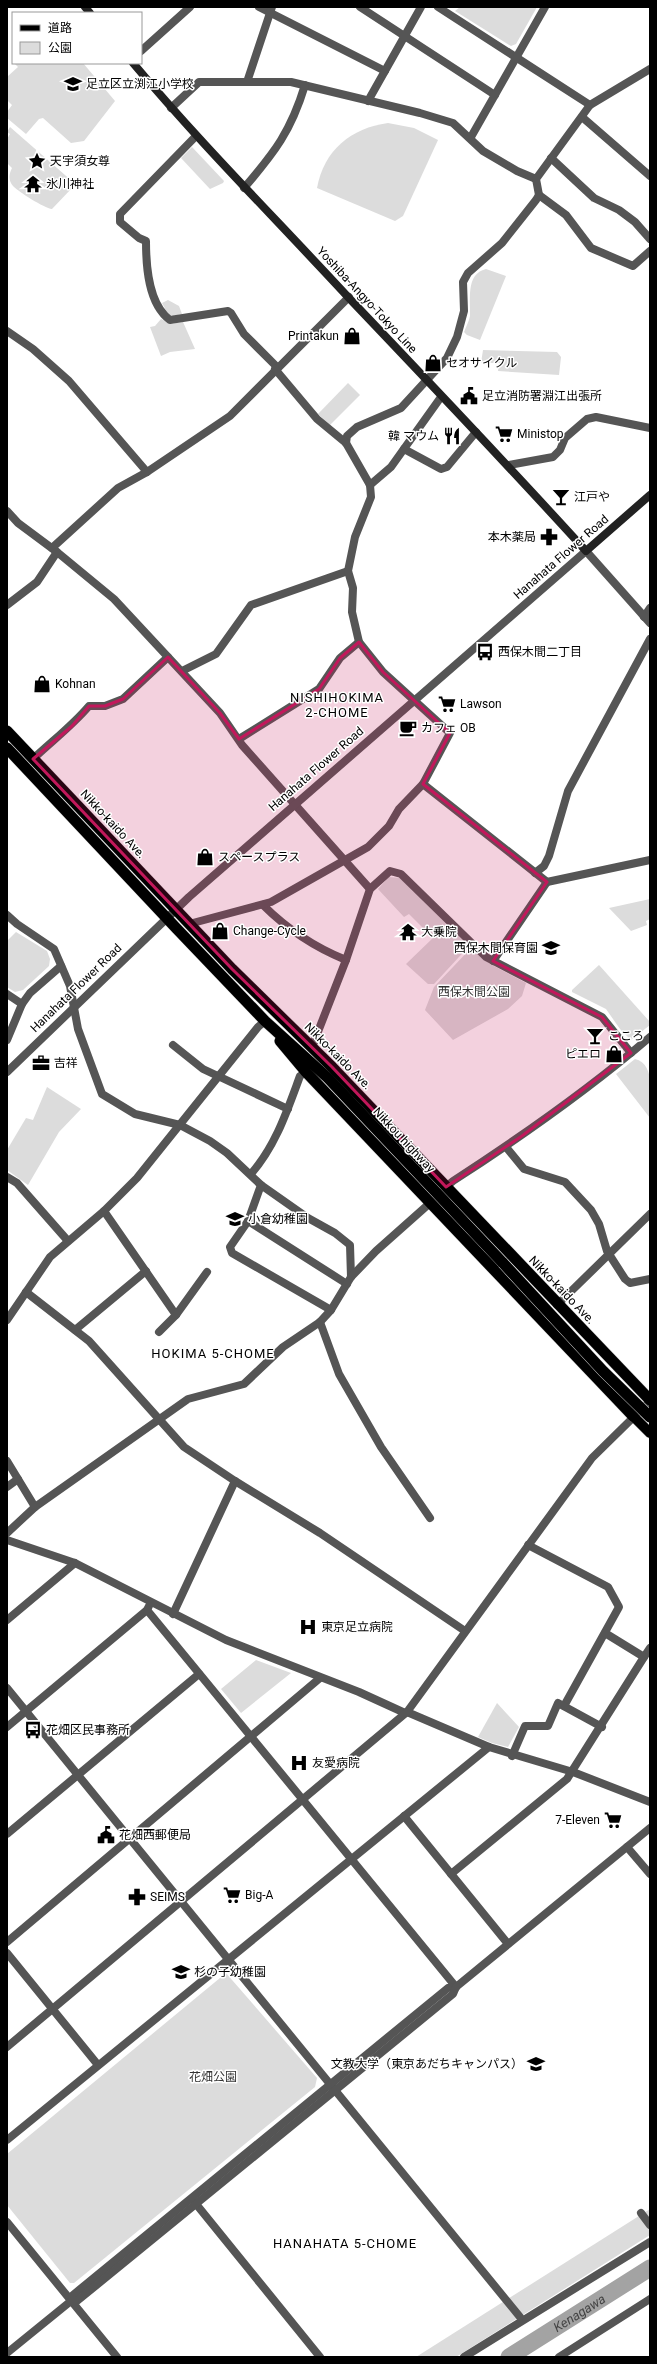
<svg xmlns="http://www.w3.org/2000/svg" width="657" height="2364" font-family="Roboto,'Noto Sans JP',sans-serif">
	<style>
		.green { fill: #dcdcdc }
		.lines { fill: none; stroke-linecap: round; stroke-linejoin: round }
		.river { stroke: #a3a3a3; stroke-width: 17 }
		.primary-casing { stroke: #dbdbdb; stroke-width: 11 }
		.trunk-casing { stroke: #dbdbdb; stroke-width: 12 }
		.minor { stroke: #555; stroke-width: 8 }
		.tertiary { stroke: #555; stroke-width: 8 }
		.secondary { stroke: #222; stroke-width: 8 }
		.primary { stroke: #000; stroke-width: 10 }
		.trunk { stroke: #000; stroke-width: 11 }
		.trunk-bridge-casing { stroke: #dbdbdb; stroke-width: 12; stroke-linecap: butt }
		.trunk-bridge { stroke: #000; stroke-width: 11 }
		.marked { fill: #c2185b; fill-opacity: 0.2; stroke: #c2185b; stroke-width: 3; stroke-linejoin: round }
		.labels { text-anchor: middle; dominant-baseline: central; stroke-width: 3; stroke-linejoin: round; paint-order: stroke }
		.poi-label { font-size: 12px; fill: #000; stroke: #fff; text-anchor: start }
		.street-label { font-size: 12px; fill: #000; stroke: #fff }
		.park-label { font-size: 12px; fill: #333; stroke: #fff }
		.neighbourhood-label { font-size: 13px; letter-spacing: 1px; fill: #000; stroke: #fff }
		.water-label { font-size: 13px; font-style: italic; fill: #444; stroke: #fff }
	</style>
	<rect width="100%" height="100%" fill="#fff"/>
	<g class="green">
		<path d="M460,7H537L516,44L511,46L455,11Z"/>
		<path d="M14,63H83L115,101L84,141L71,143L43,118L39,119L26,134L7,118V112L12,105L7,100V77L18,67Z"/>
		<path d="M388,123L414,128L438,140L403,216L395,221L317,188C324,150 351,128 388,123Z"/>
		<path d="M10,127L73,182L72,188L52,209C44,208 19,192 13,186C8,180 9,174 12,168L7,163V139L10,134L7,132Z"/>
		<path d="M192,147L224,181L223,183L210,189L181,158Z"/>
		<path d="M486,269L506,276L480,340L467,335L464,332C466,327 469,321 470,316C471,301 465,274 486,269Z"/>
		<path d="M168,300L179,306L182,314L173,316L168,314L162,303Z"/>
		<path d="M161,319L171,324L183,322L195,349L170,352L161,356L150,327L155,326Z"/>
		<path d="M483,350L557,352L561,357L559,375L498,371L499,363H481Z"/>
		<path d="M348,383L360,395L330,425L318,414Z"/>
		<path d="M389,877L400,878L470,945L434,984H428L406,964L433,938L409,914L404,917L378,889Z"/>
		<path d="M650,899V919L646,921L647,925L631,931L609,908Z"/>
		<path d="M16,932L47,951L50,959L49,966L23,990L15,992L7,987V941Z"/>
		<path d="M472,947L490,964L526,983L522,996L508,1009L453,1040L425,1010L434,987Z"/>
		<path d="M599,965L650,1022V1025L631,1040L620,1029L606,1009L572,992V990Z"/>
		<path d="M635,1059C657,1064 650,1101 650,1118L616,1074Z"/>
		<path d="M47,1087L81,1109L59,1132L28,1185L7,1170V1150L26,1118L33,1120Z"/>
		<path d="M256,1660L291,1673L241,1713L221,1689Z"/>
		<path d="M497,1703L519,1727L508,1747L492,1743L478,1737Z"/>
		<path d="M226,1973L317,2078L315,2087L74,2283H70L7,2205V2154Z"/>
		<path d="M650,2209V2235L456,2357H416Z"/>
	</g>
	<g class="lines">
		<path class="river" id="s1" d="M509,2357L650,2268"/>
		<g class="primary-casing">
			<path id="primary" d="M633,1416L650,1433"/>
		</g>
		<g class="trunk-casing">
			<g id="trunk">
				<path d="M7,731L232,969L332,1067L650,1400"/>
				<path d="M7,748L177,929L265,1021L328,1078L503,1263"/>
				<path d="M280,1041L306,1072L633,1416"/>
			</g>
		</g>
		<g class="minor">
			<path d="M259,7L385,71"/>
			<path d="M360,7L495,95"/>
			<path d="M438,7L590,105"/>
			<path d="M141,51L190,7"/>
			<path d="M247,82L272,7"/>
			<path d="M368,101L421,7"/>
			<path d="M171,108L199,82H291L420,113L453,123L483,151L517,171L536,179"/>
			<path d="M582,117L650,176"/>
			<path d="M196,136L120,214V222L139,238L146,241C146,266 148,304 170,320L228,311L231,313L244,334L277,367"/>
			<path d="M471,137L545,7"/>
			<path d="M551,158L594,198L619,210L635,222L650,239"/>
			<path d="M244,188C275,152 291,131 305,85"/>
			<path d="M539,195L566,215L591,248L633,266L650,251"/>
			<path d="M7,331L33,349L69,381L147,472"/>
			<path d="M346,443L347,436L357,427L401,408L447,358L457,337L464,311L463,282L468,273L502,243L536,200L539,195L536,179L590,105L650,69"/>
			<path d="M404,449L441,469L447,467L476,432"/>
			<path d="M509,465L553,457L560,450L565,438L587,419L596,417L650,428"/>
			<path d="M370,485L391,467L441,397"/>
			<path d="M7,511L18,523L57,552L114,599L220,713L242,745L370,889"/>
			<path d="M52,548L118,488L147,472L230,416L349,297"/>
			<path d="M7,605L37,582L57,552"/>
			<path d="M644,617L650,608"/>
			<path d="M182,671L216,654L251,605L348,571"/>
			<path d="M239,739L319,689L340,658L359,642"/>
			<path d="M33,759C52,741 72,726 89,706H105L123,699L168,657"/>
			<path d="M423,784L547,882L493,961"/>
			<path d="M535,873L544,866L549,856L568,791L650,639"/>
			<path d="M547,882L650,860"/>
			<path d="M263,905C288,930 314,947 346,960L370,889L390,871L401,874L486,957L602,1017L631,1053"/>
			<path d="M7,915L17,924L54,949L70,986L78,1029L102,1094L135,1114L180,1125L210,1141L227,1153L261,1185L308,1218L335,1233L350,1245L351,1277"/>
			<path d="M189,924L271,902L368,847L389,826L399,809L423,784L450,733L383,672L359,642L352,612L353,588L348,571L355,537L371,497L370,485L346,443L317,419L275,369"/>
			<path d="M7,994L22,1004"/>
			<path d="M7,1040L22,1004L30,993L61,966"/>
			<path d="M173,1045L203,1069L288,1109"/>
			<path d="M312,1047L346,960"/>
			<path d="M506,1147L524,1169L565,1182L591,1210L599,1224L607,1251L625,1279L630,1283L650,1279"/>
			<path d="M251,1174C276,1145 287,1111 300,1076L306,1072"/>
			<path d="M7,1177L17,1183L68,1241"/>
			<path d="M261,1185L248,1221L347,1284"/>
			<path d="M104,1211L176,1315"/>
			<path d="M248,1221L230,1247L232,1253L331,1310"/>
			<path d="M26,1292L89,1341L184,1447L235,1481L320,1533L465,1631"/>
			<path d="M557,1305L650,1214"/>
			<path d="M7,1320L50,1257L104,1211L137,1178L258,1027L265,1021"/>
			<path d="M320,1322L339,1374L381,1447L430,1518"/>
			<path d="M75,1330L146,1271"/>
			<path d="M159,1332L176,1315L207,1272"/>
			<path d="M7,1533L35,1507L188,1399L244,1384L283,1347L320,1322L331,1310L351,1277L376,1251L430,1203"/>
			<path d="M7,1540L75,1563L226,1640L359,1692L405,1713"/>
			<path d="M528,1545L608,1587L619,1607L564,1706"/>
			<path d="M147,1610L303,1800"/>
			<path d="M173,1614L235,1481"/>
			<path d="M7,1620L75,1563"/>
			<path d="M644,1657L650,1648"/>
			<path d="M407,1712L489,1747L573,1772L650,1802"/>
			<path d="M7,1727L147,1610L149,1606"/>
			<path d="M512,1756L525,1726H548L558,1703L602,1727"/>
			<path d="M404,1816L508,1944"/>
			<path d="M7,1834L199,1674"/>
			<path d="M451,1874L567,1779L644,1657L605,1633"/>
			<path d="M7,1942L320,1678"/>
			<path d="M7,1953L98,2065"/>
			<path d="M7,2140L489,1747"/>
			<path d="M192,2199L320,2357"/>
			<path d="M641,2213L650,2225"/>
			<path d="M7,2222L117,2357"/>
			<path d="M464,2357L650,2242"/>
			<path d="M559,2357L650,2299"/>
		</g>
		<g class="tertiary">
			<path d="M7,1072L189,897L586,551L650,623"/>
			<path d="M446,1187L453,1181C521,1137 588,1090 650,1037"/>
			<path d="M7,1461L35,1507"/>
			<path d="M7,1487L18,1479"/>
			<path d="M7,1688L520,2317"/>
			<path d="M303,1800L456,1987"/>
			<path d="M627,1847L650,1874"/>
			<path d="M7,2047L407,1712L592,1458L650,1401"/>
			<path d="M71,2301L73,2295L448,1988L456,1987"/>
			<path d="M7,2353L71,2301H77L453,1994L456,1987L650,1828"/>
		</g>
		<g class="secondary">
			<path d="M85,7L90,13"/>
			<path d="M133,63C201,144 276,219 348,297C428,381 508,465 586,551L650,495"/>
		</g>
		<use href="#primary" class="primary"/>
		<use href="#trunk" class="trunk"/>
		<g class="trunk-bridge-casing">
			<path id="trunk-bridge" d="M503,1263L603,1371L650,1417"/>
		</g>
		<use href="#trunk-bridge" class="trunk-bridge"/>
	</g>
	<path class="marked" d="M359,642L383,672L450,733L423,784L547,882L493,961L602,1017L631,1053L522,1136L446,1187L332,1067L232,969L33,759L72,726L89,706H105L123,699L168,657L220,713L239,739L319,689L340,658Z"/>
	<defs>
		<g id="school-bare" transform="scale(1.38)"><path d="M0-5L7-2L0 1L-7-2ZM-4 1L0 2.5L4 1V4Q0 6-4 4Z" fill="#000" stroke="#fff" stroke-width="2.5" paint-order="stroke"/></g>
		<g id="sight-bare" transform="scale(1.38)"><path d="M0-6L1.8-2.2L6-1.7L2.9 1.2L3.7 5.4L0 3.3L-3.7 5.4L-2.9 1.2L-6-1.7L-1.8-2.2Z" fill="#000" stroke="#fff" stroke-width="2.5" paint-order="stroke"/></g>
		<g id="temple-bare" transform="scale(1.38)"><path d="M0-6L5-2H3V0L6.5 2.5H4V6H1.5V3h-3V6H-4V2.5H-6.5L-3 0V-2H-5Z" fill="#000" stroke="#fff" stroke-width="2.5" paint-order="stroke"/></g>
		<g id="shop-bare" transform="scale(1.38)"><path d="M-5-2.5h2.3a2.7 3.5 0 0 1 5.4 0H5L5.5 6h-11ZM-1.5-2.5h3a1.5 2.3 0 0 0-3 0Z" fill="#000" stroke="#fff" stroke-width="2.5" paint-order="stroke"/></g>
		<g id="civic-bare" transform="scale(1.38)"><path d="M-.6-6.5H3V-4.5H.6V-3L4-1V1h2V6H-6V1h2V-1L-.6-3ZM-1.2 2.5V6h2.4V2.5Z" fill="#000" stroke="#fff" stroke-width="2.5" paint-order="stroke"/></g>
		<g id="supermarket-bare" transform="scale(1.38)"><path d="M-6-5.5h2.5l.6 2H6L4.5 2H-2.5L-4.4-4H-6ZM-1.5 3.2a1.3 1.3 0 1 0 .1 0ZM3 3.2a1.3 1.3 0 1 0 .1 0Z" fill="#000" stroke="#fff" stroke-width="2.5" paint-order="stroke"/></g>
		<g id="restaurant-bare" transform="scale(1.38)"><path d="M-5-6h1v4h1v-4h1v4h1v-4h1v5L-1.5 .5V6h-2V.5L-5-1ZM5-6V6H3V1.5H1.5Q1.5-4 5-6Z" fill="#000" stroke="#fff" stroke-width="2.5" paint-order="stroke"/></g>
		<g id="bar-bare" transform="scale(1.38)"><path d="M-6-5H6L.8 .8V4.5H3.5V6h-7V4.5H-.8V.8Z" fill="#000" stroke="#fff" stroke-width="2.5" paint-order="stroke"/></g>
		<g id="pharmacy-bare" transform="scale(1.38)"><path d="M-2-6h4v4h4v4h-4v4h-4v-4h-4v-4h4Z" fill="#000" stroke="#fff" stroke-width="2.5" paint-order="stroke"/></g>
		<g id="bus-bare" transform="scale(1.38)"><path d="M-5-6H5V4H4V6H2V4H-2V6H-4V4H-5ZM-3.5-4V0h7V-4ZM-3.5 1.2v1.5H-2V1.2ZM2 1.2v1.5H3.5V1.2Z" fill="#000" stroke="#fff" stroke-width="2.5" paint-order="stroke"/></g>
		<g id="cafe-bare" transform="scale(1.38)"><path d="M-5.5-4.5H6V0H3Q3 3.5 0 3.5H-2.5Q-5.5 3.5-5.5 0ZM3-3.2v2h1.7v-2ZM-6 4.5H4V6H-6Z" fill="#000" stroke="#fff" stroke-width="2.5" paint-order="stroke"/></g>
		<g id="office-bare" transform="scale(1.38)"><path d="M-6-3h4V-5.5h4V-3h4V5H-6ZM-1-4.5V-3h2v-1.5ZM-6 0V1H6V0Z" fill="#000" stroke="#fff" stroke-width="2.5" paint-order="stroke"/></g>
		<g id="hospital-bare" transform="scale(1.38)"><path d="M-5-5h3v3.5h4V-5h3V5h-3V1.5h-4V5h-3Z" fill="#000" stroke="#fff" stroke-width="2.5" paint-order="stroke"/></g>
		<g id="university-bare" transform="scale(1.38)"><path d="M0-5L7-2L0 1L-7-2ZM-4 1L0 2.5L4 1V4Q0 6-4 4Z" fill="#000" stroke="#fff" stroke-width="2.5" paint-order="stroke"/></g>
	</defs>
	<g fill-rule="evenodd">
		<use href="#school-bare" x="73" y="84"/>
		<use href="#sight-bare" x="37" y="161"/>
		<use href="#temple-bare" x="33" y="184"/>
		<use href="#shop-bare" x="352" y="336"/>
		<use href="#shop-bare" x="433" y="363"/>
		<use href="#civic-bare" x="469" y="396"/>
		<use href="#supermarket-bare" x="504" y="434"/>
		<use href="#restaurant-bare" x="452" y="436"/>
		<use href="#bar-bare" x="561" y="497"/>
		<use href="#pharmacy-bare" x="549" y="537"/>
		<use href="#bus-bare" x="485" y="652"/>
		<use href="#shop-bare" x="42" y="684"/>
		<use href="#supermarket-bare" x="447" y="704"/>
		<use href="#cafe-bare" x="408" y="728"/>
		<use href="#shop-bare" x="205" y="857"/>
		<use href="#shop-bare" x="220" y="931"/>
		<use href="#temple-bare" x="408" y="932"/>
		<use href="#school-bare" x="551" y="948"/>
		<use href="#bar-bare" x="595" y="1036"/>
		<use href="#shop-bare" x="614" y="1054"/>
		<use href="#office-bare" x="41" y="1063"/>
		<use href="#school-bare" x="235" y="1219"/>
		<use href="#hospital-bare" x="308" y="1627"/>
		<use href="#bus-bare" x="33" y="1730"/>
		<use href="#hospital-bare" x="299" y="1763"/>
		<use href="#supermarket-bare" x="613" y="1820"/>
		<use href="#civic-bare" x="106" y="1835"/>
		<use href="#supermarket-bare" x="232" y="1895"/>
		<use href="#pharmacy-bare" x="137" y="1897"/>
		<use href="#school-bare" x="181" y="1972"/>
		<use href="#university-bare" x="536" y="2064"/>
	</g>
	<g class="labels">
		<g class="poi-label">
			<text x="86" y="84">足立区立渕江小学校</text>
			<text x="50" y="161">天宇須女尊</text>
			<text x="46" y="184">氷川神社</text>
			<text x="339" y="336" text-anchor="end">Printakun</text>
			<text x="446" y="363">セオサイクル</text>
			<text x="482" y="396">足立消防署淵江出張所</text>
			<text x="517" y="434">Ministop</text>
			<text x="439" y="436" text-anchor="end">韓 マウム</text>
			<text x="574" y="497">江戸や</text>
			<text x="536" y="537" text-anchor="end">本木薬局</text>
			<text x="498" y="652">西保木間二丁目</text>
			<text x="55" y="684">Kohnan</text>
			<text x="460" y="704">Lawson</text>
			<text x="421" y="728">カフェ OB</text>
			<text x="218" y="857">スペースプラス</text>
			<text x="233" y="931">Change-Cycle</text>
			<text x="421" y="932">大乗院</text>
			<text x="538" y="948" text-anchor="end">西保木間保育園</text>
			<text x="608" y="1036">こころ</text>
			<text x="601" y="1054" text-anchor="end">ピエロ</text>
			<text x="54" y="1063">吉祥</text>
			<text x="248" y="1219">小倉幼稚園</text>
			<text x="321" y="1627">東京足立病院</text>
			<text x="46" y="1730">花畑区民事務所</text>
			<text x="312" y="1763">友愛病院</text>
			<text x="600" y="1820" text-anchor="end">7-Eleven</text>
			<text x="119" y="1835">花畑西郵便局</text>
			<text x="245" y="1895">Big-A</text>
			<text x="150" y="1897">SEIMS</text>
			<text x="194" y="1972">杉の子幼稚園</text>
			<text x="523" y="2064" text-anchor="end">文教大学（東京あだちキャンパス）</text>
		</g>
		<g class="street-label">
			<text transform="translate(367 300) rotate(47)">Yoshiba-Angyo-Tokyo Line</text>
			<text transform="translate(561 557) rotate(-41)">Hanahata Flower Road</text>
			<text transform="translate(316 769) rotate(-41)">Hanahata Flower Road</text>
			<text transform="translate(113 824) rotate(47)">Nikko-kaido Ave.</text>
			<text transform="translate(76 988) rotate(-44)">Hanahata Flower Road</text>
			<text transform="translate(338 1056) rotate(45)">Nikko-kaido Ave.</text>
			<text transform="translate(404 1140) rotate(47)">Nikkou highway</text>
			<text transform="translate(562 1290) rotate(46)">Nikko-kaido Ave.</text>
		</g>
		<g class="park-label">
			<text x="474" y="992">西保木間公園</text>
			<text x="213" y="2077">花畑公園</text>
		</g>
		<g class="neighbourhood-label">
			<text x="337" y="697">NISHIHOKIMA<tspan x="337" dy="15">2-CHOME</tspan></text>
			<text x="213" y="1353">HOKIMA 5-CHOME</text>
			<text x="345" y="2243">HANAHATA 5-CHOME</text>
		</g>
		<g class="water-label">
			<text stroke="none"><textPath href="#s1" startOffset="83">Kenagawa</textPath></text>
		</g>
	</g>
	<rect width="657" height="2364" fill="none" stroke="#000000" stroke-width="16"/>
	<rect x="12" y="12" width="130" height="52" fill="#ffffff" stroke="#999999"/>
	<rect x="20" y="25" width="20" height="6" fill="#000000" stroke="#999999"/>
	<text x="48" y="32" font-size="12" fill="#000000">道路</text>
	<rect x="20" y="42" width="20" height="12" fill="#dcdcdc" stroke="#999999"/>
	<text x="48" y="52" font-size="12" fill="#000000">公園</text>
</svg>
